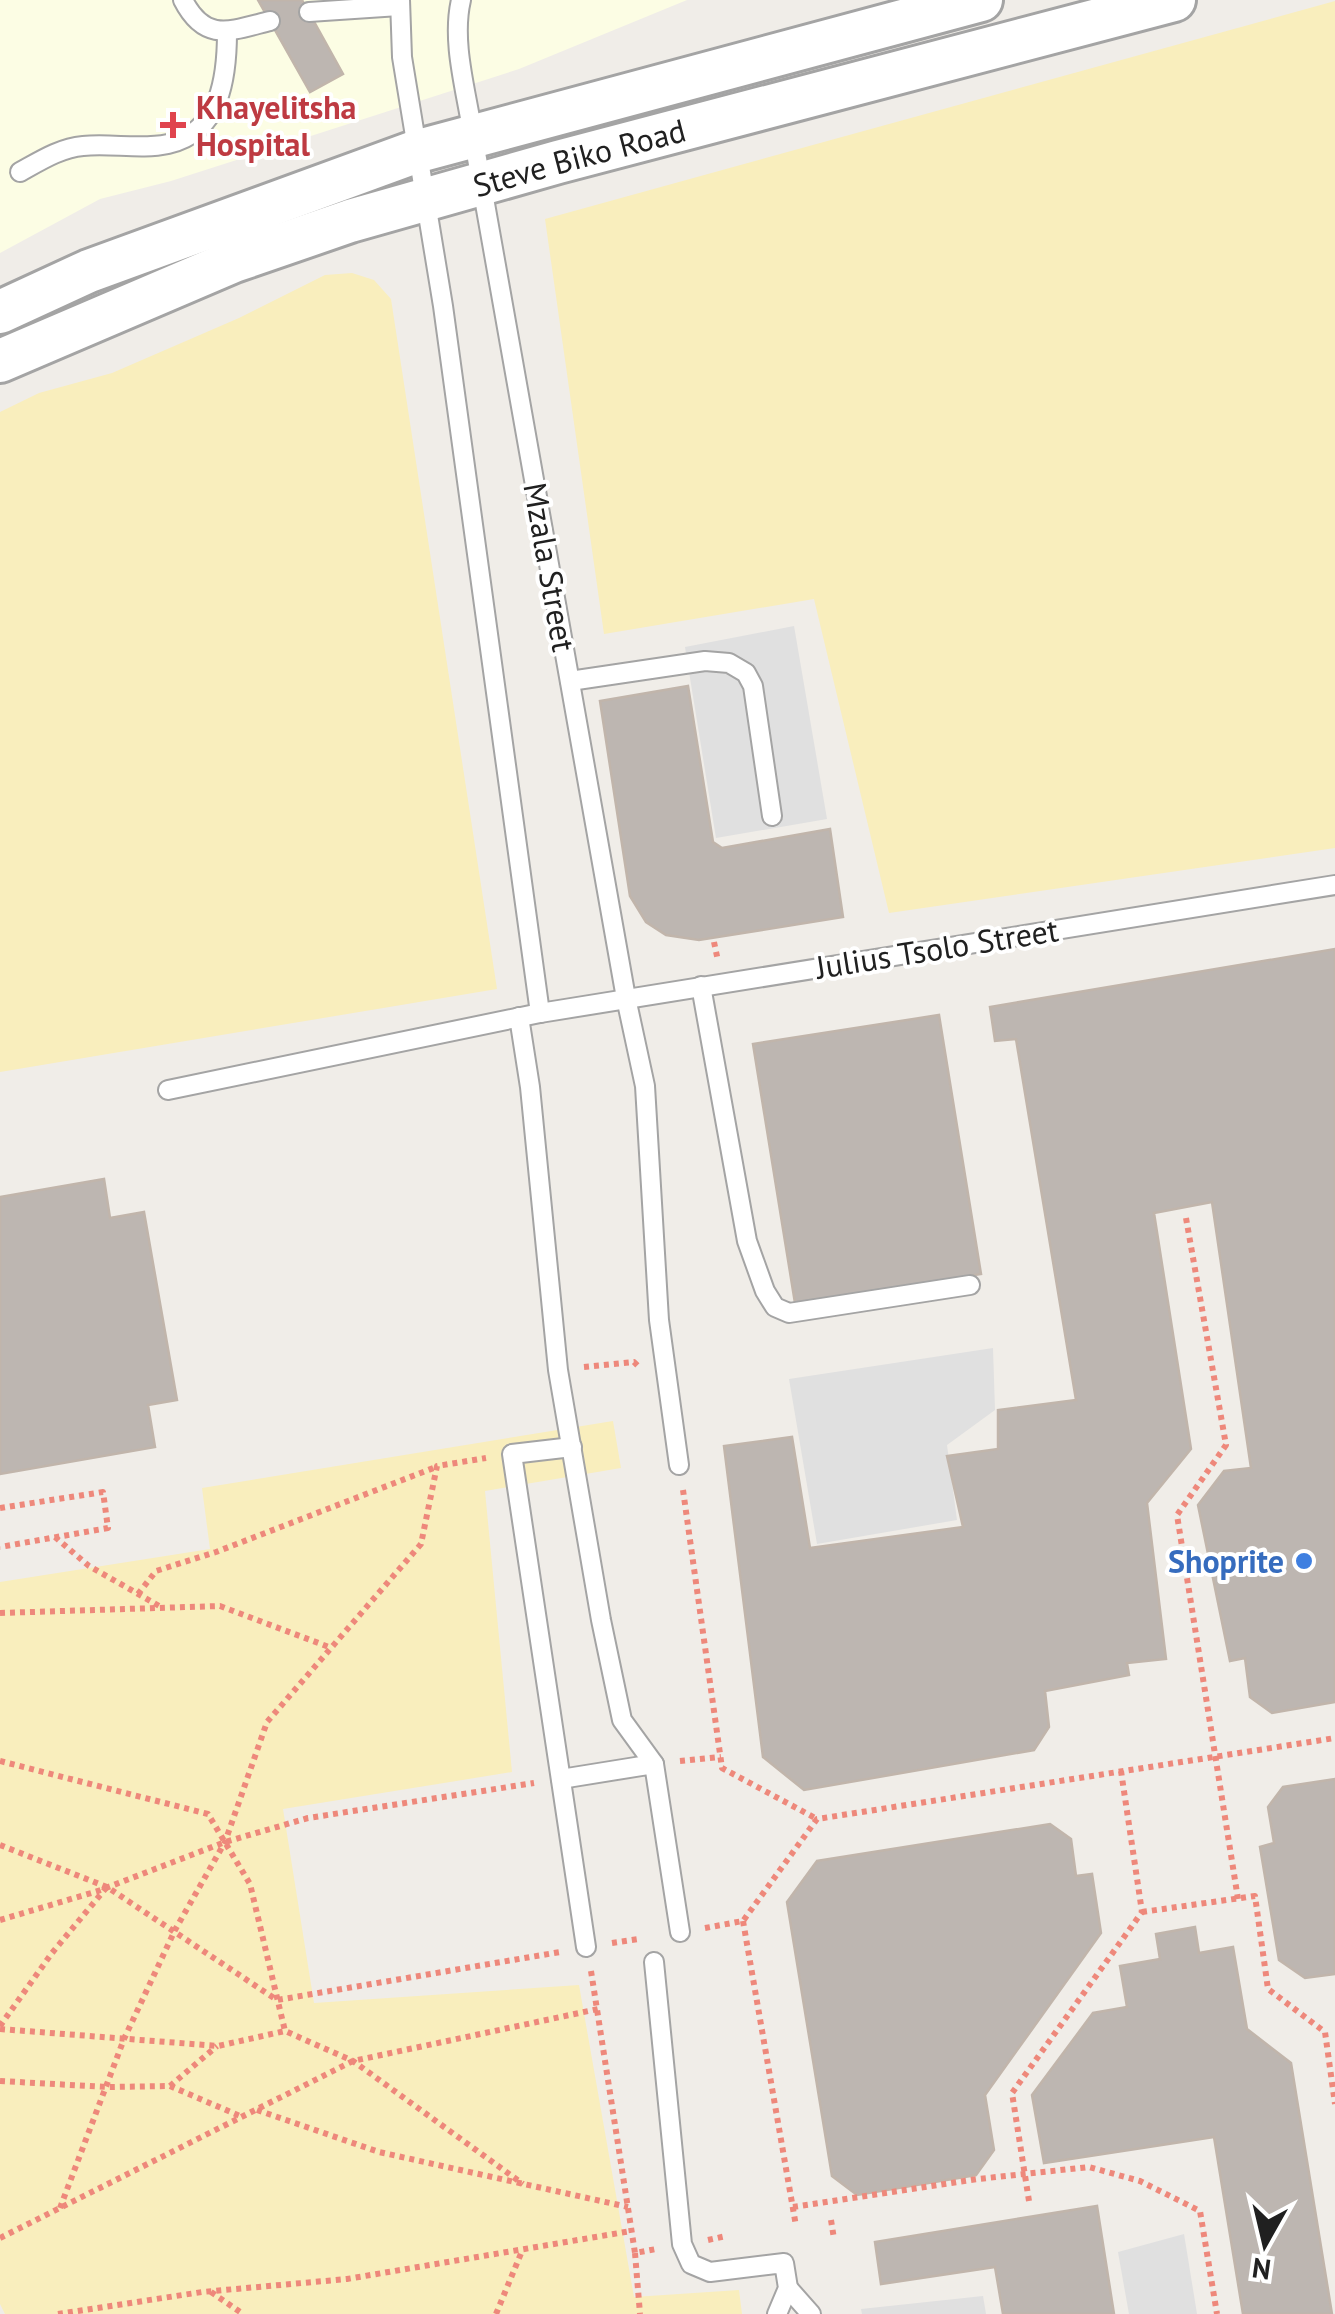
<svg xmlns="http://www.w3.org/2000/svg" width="1335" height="2314" font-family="'PT Sans',sans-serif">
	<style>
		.education { fill: #fcfde4 }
		.sand { fill: #f9eebd }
		.parking { fill: #e0e0e0 }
		.building { fill: #bdb6b1; stroke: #c1b5ab; stroke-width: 2.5 }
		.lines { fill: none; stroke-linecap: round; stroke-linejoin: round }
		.service-casing { stroke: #a4a4a4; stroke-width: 22 }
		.tertiary-casing { stroke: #a4a4a4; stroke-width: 48 }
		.path { stroke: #ee887b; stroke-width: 6; stroke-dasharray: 5 5; stroke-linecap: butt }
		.service { stroke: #fff; stroke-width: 18 }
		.tertiary { stroke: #fff; stroke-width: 42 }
		.health-dot { fill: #e0444e; stroke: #fff; stroke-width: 4 }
		.shop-dot { fill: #3f7fe0; stroke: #fff; stroke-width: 4 }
		.labels { text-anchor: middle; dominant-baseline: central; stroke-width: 8; stroke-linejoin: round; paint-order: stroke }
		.health-label { font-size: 32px; font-weight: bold; fill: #be3a42; stroke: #fff; text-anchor: start }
		.street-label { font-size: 32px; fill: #202020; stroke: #fff }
		.shop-label { font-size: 32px; font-weight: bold; fill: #366cbe; stroke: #fff; text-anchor: end }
	</style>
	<rect width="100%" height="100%" fill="#f0ede8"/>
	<path class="education" d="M0,0H687L519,69L171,181L100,199L0,253Z"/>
	<g class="sand">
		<path d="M1335,1V848L889,913L814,599L604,634L545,219Z"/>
		<path d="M352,273L374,280L391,299L497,989L0,1072V412L39,393L112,373L239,318L325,275Z"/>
		<path d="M613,1421L621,1468L485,1491L512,1772L283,1809L314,2003L579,1985L634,2297L739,2290L742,2314H5L0,2304V1582L210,1549L202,1488Z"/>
	</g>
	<g class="parking">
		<path d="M794,626L827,819L716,838L685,647Z"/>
		<path d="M993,1348L995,1410L947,1445L957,1520L817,1544L789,1379Z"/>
		<path d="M1184,2234L1197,2314H1129L1118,2252Z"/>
		<path d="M983,2296L986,2314H862L861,2309Z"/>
	</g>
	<g class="building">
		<path d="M258,0H302L343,74L310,92Z"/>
		<path d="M688,686L713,842L722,848L830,829L843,917L699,940L666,935L646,922L630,896L600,701Z"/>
		<path d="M1335,949V1702L1272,1713L1250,1697L1245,1658L1230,1661L1198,1505L1224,1471L1251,1468L1212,1202L1154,1213L1191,1449L1147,1503L1166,1659L1127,1663L1129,1675L1045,1691L1049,1727L1034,1750L804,1790L763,1757L724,1446L792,1437L810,1548L963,1527L947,1456L998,1449V1410L1076,1400L1016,1039L995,1041L990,1007Z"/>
		<path d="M939,1015L981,1274L795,1303L753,1044Z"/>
		<path d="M104,1179L110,1218L144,1212L177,1400L148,1405L155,1447L0,1474V1197Z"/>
		<path d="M1335,1779V1974L1305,1978L1279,1960L1260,1847L1274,1843L1268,1807L1283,1787Z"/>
		<path d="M1050,1824L1071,1839L1076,1876L1092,1874L1101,1933L985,2095L994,2150L976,2175L857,2195L832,2176L787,1902L817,1861Z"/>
		<path d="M1195,1927L1199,1953L1233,1947L1247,2029L1291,2063L1332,2314H1243L1214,2137L1044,2163L1032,2095L1093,2013L1127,2007L1120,1966L1160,1959L1156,1934Z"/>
		<path d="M1097,2206L1114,2314H1003L995,2267L881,2284L875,2242Z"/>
	</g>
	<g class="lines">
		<g class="service-casing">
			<g id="service">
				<path d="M183,0C205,43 230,31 270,21"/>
				<path d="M400,0L402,57L443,306L540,1013"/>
				<path d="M461,0C451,43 467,93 473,136L626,998L645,1086L659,1320L679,1465"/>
				<path d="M309,12L399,6"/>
				<path d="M20,172C40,161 60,148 83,146C111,143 141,150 168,144C221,132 227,76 227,32"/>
				<path d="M570,681L705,661L729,663L746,673L753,686L772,816"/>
				<path d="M701,986L747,1241L765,1291L775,1307L789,1313L970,1285"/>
				<path d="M519,1017L530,1087L558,1370L601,1620L622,1720L654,1764"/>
				<path d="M168,1090L540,1013L1335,885"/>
				<path d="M572,1447L512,1454L586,1947"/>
				<path d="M561,1779L654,1764L680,1932"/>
				<path d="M654,1962L682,2244L691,2264L710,2272L784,2263L788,2288L777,2314"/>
				<path d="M788,2288L811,2314"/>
			</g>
		</g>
		<g class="tertiary-casing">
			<g id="tertiary">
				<path d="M0,312L89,271L415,152L981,0"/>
				<path id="s1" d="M0,361L234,261L350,221L558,162L1174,0"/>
			</g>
		</g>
		<g class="path">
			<path d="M714,942L718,961"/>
			<path d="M1186,1218L1226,1445L1177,1515L1238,1899"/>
			<path d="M584,1367L634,1362L639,1367"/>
			<path d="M683,1490L722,1768L817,1819"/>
			<path d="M0,1508L103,1492L108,1528L0,1547"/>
			<path d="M55,1537L89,1566L161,1607"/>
			<path d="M138,1594L156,1571L216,1552L436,1467"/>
			<path d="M0,1613L220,1606L329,1647"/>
			<path d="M0,1761L208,1814L250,1884L285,2031"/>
			<path d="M680,1761L721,1757"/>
			<path d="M0,1845L107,1887L277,2000L560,1952"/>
			<path d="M1142,1912L1255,1896L1268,1989L1325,2032L1335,2104"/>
			<path d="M0,1920L98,1891L225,1842L308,1818L534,1783"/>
			<path d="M743,1921L796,2226"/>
			<path d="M705,1928L743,1921L817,1819L1335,1738"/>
			<path d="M612,1943L639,1939"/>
			<path d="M591,1971L635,2253L656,2249"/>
			<path d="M0,2026L52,1953L106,1888"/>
			<path d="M0,2029L218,2046L285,2031L353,2061L523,2184"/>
			<path d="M0,2081L107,2087L170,2086L240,2116"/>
			<path d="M170,2086L217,2046"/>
			<path d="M257,2110L379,2152L628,2207"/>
			<path d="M1029,2201L1012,2093L1142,1912L1121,1771"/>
			<path d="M793,2207L978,2179L1089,2167L1140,2181L1200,2211L1217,2314"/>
			<path d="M60,2208L124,2039L175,1930L225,1842L267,1722L421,1544L437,1466L486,1458"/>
			<path d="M831,2220L834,2239"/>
			<path d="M0,2238L353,2061L598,2009"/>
			<path d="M708,2240L726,2236"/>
			<path d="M635,2253L640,2314"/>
			<path d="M211,2292L243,2314"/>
			<path d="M58,2314L202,2292L347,2279L631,2231"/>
			<path d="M496,2314L522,2251"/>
		</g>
		<use href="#service" class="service"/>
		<use href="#tertiary" class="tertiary"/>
	</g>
	<path class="health-dot" d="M168 110h10v10h10v10h-10v10h-10v-10h-10v-10h10z"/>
	<circle class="shop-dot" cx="1304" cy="1561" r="10"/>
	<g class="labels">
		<g class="health-label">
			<text x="196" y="107">Khayelitsha<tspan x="196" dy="37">Hospital</tspan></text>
		</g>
		<g class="street-label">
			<text stroke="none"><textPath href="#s1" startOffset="615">Steve Biko Road</textPath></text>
			<text transform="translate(550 567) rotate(80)">Mzala Street</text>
			<text transform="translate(937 948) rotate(-9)">Julius Tsolo Street</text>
		</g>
		<g class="shop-label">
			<text x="1284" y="1561">Shoprite</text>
		</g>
	</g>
	<g transform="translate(1265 2244) rotate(188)" stroke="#ffffff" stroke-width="8" paint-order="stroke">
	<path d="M0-8L18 38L0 25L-18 38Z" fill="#202020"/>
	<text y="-15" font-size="28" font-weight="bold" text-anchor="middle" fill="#202020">N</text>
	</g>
</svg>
